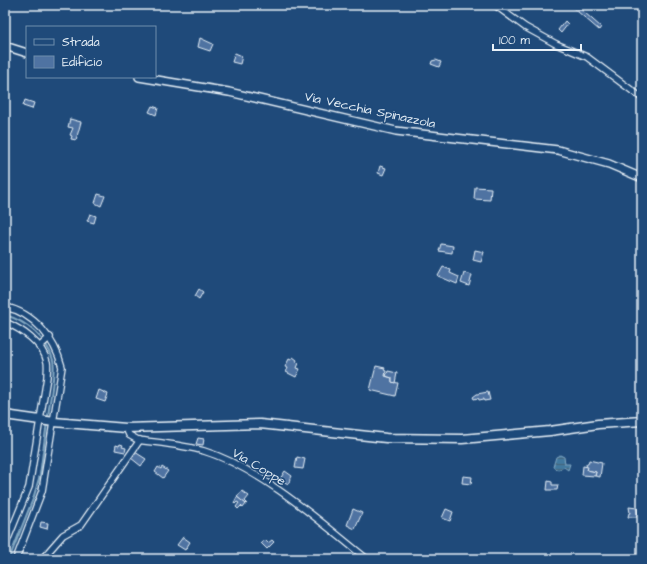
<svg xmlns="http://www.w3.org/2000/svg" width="647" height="564" font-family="'Architects Daughter',sans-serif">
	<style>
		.water { fill: url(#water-rules); stroke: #84a9c3 }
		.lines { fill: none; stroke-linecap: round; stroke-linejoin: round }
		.stream { stroke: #84a9c3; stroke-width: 2 }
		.building { fill: #4f73a2; stroke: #e8f1f8 }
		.minor-casing { stroke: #e8f1f8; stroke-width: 8 }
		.tertiary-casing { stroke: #e8f1f8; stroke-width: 10 }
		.secondary-casing { stroke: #e8f1f8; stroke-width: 11 }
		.minor { stroke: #1f4a7a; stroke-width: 5.5 }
		.tertiary { stroke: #1f4a7a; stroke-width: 7 }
		.secondary { stroke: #1f4a7a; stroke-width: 8 }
		.labels { text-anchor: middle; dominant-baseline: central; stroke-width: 3; stroke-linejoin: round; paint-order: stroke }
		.street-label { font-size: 13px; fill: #e8f1f8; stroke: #1f4a7a }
	</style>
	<defs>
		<pattern id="water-rules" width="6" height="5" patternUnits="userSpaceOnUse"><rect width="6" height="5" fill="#42799f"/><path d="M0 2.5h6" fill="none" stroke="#446379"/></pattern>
	</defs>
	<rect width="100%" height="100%" fill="#1f4a7a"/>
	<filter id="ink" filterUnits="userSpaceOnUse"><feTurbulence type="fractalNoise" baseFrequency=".025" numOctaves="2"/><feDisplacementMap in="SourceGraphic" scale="8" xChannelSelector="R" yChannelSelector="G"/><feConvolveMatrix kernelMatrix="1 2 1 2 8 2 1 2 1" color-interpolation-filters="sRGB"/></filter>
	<g filter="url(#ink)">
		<path class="water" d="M560,455L564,457L565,464H570L568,470L564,467L558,470L553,467L556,457Z"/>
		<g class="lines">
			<g class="stream">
				<path d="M5,315C26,321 47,338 53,360C56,375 49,402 48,418"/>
				<path d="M9,559L33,499L40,475L47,422"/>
			</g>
		</g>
		<g class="building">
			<path d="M570,5H576L601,27L599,30Z"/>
			<path d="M565,21L568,24L561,33L558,30Z"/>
			<path d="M200,38L213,44L210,51L198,47Z"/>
			<path d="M235,53L242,56L240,64L232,62Z"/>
			<path d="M436,60L441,62L439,67L431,64L432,61Z"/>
			<path d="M25,100L34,103L32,109L23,106Z"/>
			<path d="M152,106L158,108L156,115L149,112Z"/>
			<path d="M70,119L81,122L76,140L71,139L72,136L70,135L73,128L68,127Z"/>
			<path d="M380,166L386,168L383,175L378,173Z"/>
			<path d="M475,187L491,188L490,200L474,199Z"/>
			<path d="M98,194L105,196L101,206L95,203Z"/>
			<path d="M90,214L96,216L94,223L87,221Z"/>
			<path d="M441,244L453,246L452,253L439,251Z"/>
			<path d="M475,250L484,252L481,262L473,260Z"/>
			<path d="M443,267L451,270L450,273L459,277L457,284L438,276Z"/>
			<path d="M464,273L472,275L469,286L461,283Z"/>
			<path d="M199,289L203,292L199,299L195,296Z"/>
			<path d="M293,357L297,360L296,362L299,363L297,368L300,369L296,377L286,372L288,368L285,367L289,359L291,360Z"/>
			<path d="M376,366L385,368L384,370L386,371L385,376L392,378V382L398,383L395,396L370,390Z"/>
			<path d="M388,371L397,373L395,383L392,382V378L386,376Z"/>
			<path d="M99,390L108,394L105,402L96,399Z"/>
			<path d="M488,392L490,400L484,401V399L479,400L478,398L474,399L473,397L477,394Z"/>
			<path d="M198,438L204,439L203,445L196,444Z"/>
			<path d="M120,444L123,445L122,447L126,448L125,452L115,450L116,445L119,446Z"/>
			<path d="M135,452L146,459L141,466L131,458Z"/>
			<path d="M297,457L305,459L303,469L295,468Z"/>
			<path d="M589,460L602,463L600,477L595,476L596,472L587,470L586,464H588Z"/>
			<path d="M583,466L588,467L587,470L596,472L595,476L582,475Z"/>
			<path d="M158,467L161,469L162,467L168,471L163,478L155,472Z"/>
			<path d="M285,471L292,476L288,484L280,479Z"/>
			<path d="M463,476L472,477L471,484L462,483Z"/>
			<path d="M548,481L552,482V485H558L557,490H547Z"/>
			<path d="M242,491L249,496L245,501L247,503L246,504L237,497Z"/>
			<path d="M237,497L246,504L243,508L241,506L238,509L236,507L239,503L237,502L235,504L234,503Z"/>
			<path d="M629,507L637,508L638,517H628L629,513H630Z"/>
			<path d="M353,509L362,513L355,529L347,525Z"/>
			<path d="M446,509L453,512L450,521L442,518Z"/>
			<path d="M41,522L48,523L47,529L40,527Z"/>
			<path d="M183,537L190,542L185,550L177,545Z"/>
			<path d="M265,540L268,543L272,540L274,542L267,549L261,543Z"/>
		</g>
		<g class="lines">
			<g class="minor-casing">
				<g id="minor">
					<path d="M495,5L525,27L556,44L587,57L642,98"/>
					<path d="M5,307C35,313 55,340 62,367L42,491L16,559"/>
					<path d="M5,322C21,329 43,343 47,362C48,366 47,372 47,377L29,487L5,546"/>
					<path d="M39,347L50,337"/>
					<path d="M126,428L129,435L138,440C159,443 183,445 204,451C260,468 321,522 367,559"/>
					<path d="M42,559L63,535L81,525L140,440"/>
				</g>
			</g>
			<g class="tertiary-casing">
				<g id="tertiary">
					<path d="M5,46L27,53"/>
					<path d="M139,77L229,92L396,131L558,150L609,164L642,178"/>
				</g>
			</g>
			<g class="secondary-casing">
				<path id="secondary" d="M5,415L54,422L126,428L260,424L386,438L462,439L550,431L598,424L642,421"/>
			</g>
			<use href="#minor" class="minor"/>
			<use href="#tertiary" class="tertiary"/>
			<use href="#secondary" class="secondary"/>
		</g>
	</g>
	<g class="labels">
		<g class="street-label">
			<text transform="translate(370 110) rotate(12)">Via Vecchia Spinazzola</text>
			<text transform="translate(259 467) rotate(31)">Via Coppe</text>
		</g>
	</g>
	<rect width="647" height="564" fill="none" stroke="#1f4a7a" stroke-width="20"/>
	<rect x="10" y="10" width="627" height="544" fill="none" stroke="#e8f1f8" stroke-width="1.5" filter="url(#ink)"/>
	<rect x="26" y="26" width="130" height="52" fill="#1f4a7a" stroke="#6f8dac"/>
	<rect x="34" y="39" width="20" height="6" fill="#1f4a7a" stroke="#6f8dac"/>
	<text x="62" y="46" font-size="12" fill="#e8f1f8">Strada</text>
	<rect x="34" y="56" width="20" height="12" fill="#4f73a2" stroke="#6f8dac"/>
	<text x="62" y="66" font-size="12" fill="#e8f1f8">Edificio</text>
	<path d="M493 44v6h88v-6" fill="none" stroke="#e8f1f8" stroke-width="2"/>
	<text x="499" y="44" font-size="12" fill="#e8f1f8" stroke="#1f4a7a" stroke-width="3" paint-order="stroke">100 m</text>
</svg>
